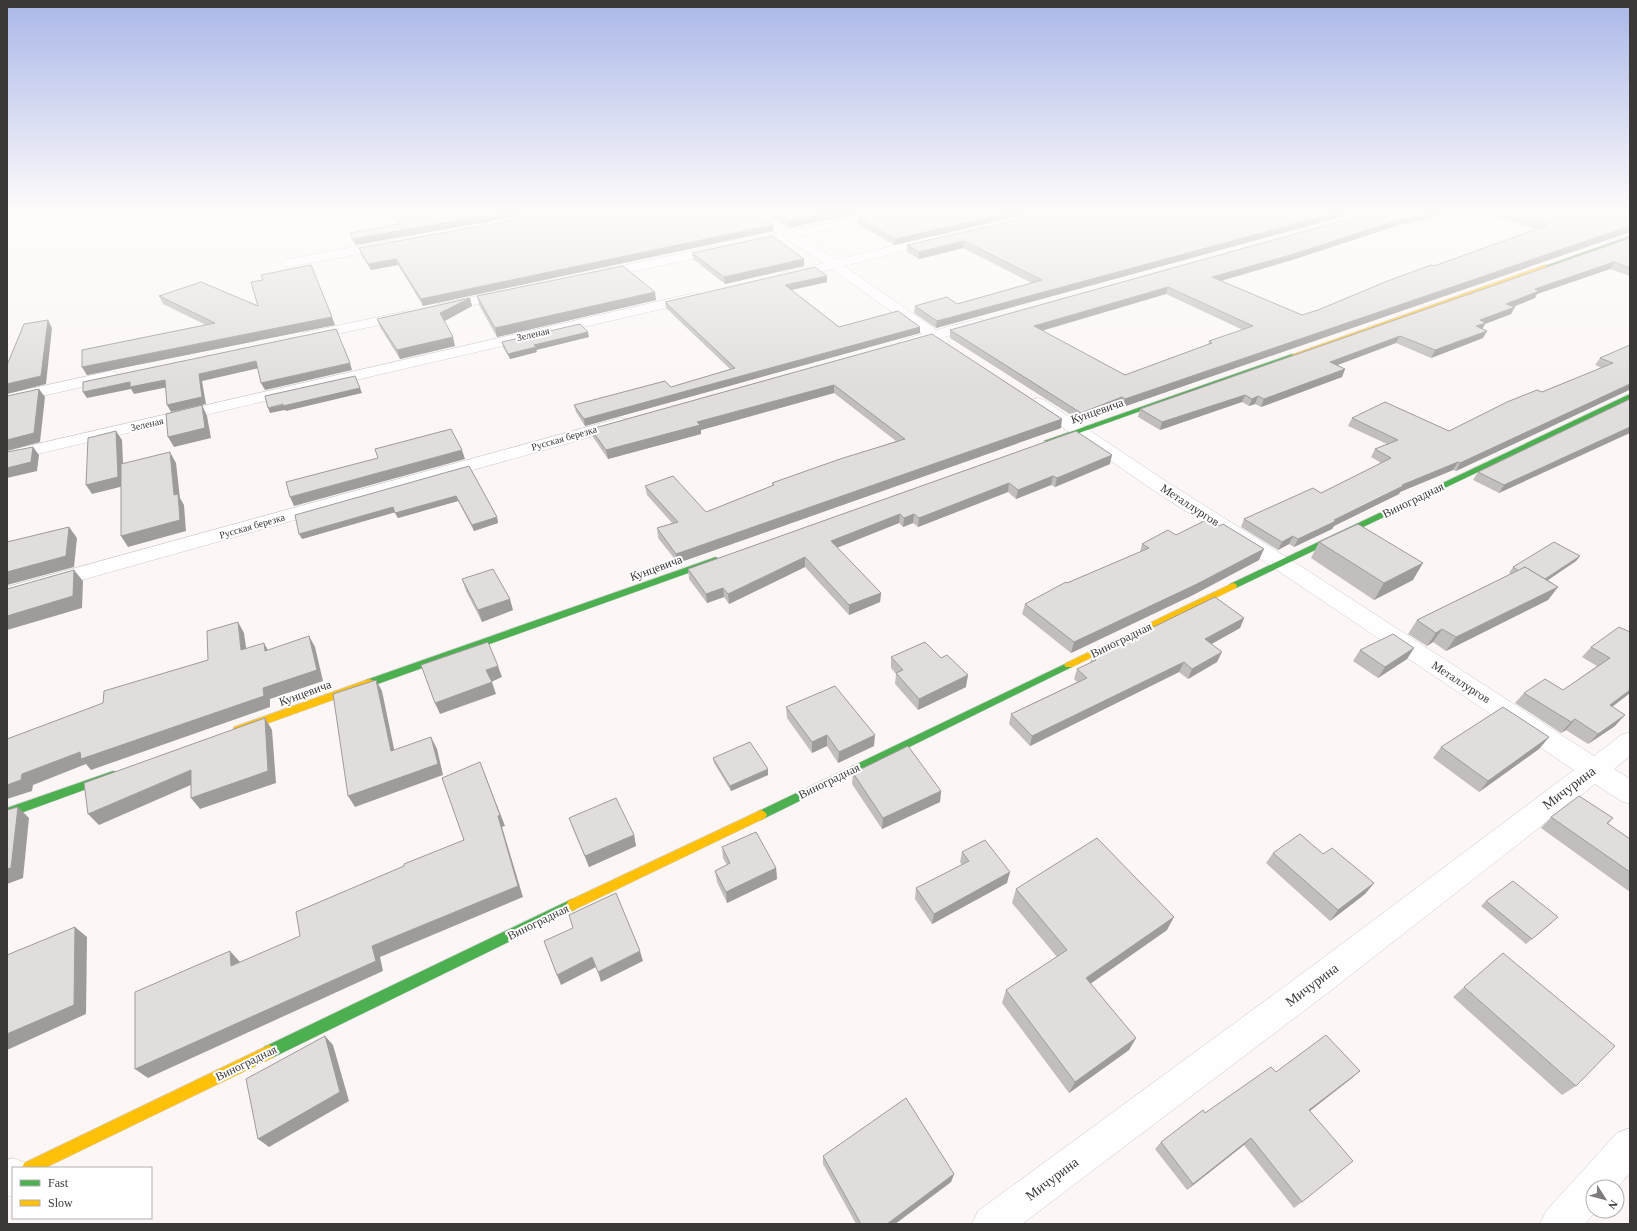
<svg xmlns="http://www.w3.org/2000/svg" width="1637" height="1231" font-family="Georgia,serif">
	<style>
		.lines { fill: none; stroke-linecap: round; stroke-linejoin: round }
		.street-casing { stroke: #cecac9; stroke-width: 1 }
		.fast-casing { stroke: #cecac9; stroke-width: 1 }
		.slow-casing { stroke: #cecac9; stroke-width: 1 }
		.street { fill: #fffefe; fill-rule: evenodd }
		.fast { fill: #4caf50; fill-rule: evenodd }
		.slow { fill: #ffc107; fill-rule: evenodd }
		.wall { fill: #c2bebe; fill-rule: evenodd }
		.shaded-wall { fill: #9e9b9b }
		.building { fill: #e1dddd; stroke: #9e9b9b; fill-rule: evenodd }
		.labels { text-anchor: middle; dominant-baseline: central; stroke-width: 4; stroke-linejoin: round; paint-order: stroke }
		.far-street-label { font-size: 10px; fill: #3c3838; stroke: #fff }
		.street-label { font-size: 12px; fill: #3c3838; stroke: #fff }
		.near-street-label { font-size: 14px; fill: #3c3838; stroke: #fff }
	</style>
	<rect width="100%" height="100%" fill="#fcf7f6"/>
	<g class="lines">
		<g class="street-casing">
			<g id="street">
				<path d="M748,212H760L791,231L880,212H899L898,214L894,215L799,236L836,260L936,235L940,236L942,239L940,242L844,266L936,330L978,319L983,320L985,323L983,326L945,337L949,341L947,344L942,345L932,340L906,347L901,346L899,343L901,340L923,334L832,269L787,280L782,279L780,276L782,273L824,263L787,239L779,241L775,240L773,237L775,234H778L749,214Z"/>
				<path d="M389,241L393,242L395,245L393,248L288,267L284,266L282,263L284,260L288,259Z"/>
				<path d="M722,245L726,246L728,249L726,252L597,279L592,278L591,275L592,272L597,271Z"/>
				<path d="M507,290L512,291L514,294L512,297L443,311L438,310L436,307L438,304L443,303Z"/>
				<path d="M695,293L700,294L702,297L700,300L7,461V451Z"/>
				<path d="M407,311L412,312L414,315L412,318L308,340L303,339L301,336L303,333L308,332Z"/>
				<path d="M111,371L117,373L119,376L117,379L7,404V394Z"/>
				<path d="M1038,398L1044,400L1167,482L1288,558L1594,756L1621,735L1630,732V756L1614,769L1630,779V804L1621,801L1595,784L1329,992L1022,1224H972L978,1211L1307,970L1574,770L1274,568L1153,490L1032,406L1030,403L1032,400Z"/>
				<path d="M620,418L626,419L628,423L626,427L7,601V587Z"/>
				<path d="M1630,1128V1173L1617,1188L1593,1187V1211H1596L1585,1224H1540L1546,1211L1617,1133Z"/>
				<path d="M13,1158L26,1163L28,1168H13V1195L7,1197V1160Z"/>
			</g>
		</g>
		<g class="fast-casing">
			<g id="fast">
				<path d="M1630,236V239L1547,268L1542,267Z"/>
				<path d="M1292,354L1297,355L1051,443H1048L1044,441Z"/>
				<path d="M1630,394V399L1236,588H1230L1229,586L1230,584Z"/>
				<path d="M716,557L720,560L719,562L372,686H366L364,683L366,680Z"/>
				<path d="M1069,662L1072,663L1074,665L1072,667L765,818L761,820L757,818L755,815L757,812Z"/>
				<path d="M113,771L117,772L118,775L117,778L7,818V808Z"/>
				<path d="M572,899L576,901L578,905L576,909L274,1057L269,1059L264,1057L262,1052L264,1047Z"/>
			</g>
		</g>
		<g class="slow-casing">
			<g id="slow">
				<path d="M1545,265L1548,267L1547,268L1296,356L1291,355Z"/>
				<path d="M1233,583L1236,584L1237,586L1236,588L1072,667H1066L1064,665L1066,663Z"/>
				<path d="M369,679L372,680L374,683L372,686L238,734L234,733L233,730L234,727Z"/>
				<path d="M761,810L765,812L767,815L765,818L576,909L572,911L568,909L566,905L568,901Z"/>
				<path d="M269,1045L274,1047L276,1052L274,1057L45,1168H22L24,1163Z"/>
			</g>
		</g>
		<use href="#street" class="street"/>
		<use href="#fast" class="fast"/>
		<use href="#slow" class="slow"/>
	</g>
	<g class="wall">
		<path d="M388,212H543L356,245L352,240L350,233L398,225Z"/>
		<path d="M762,212H873L831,220L828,219L789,228Z"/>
		<path d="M1038,212L894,245L858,224V218Z"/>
		<path d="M1359,212L936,328L914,313L915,306L957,304L1032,283L963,248L919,259L907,252V245Z"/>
		<path d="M1480,212H1606L1630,218V232L1123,407L1120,405L1079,420L950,338V330L1396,226L1292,260L1221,281L1302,315L1318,310L1434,266L1537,229ZM1166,294L1243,330L1209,341L1208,344L1125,375L1042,331Z"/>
		<path d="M1615,212H1630V216Z"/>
		<path d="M773,231L423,306L398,265L371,270L361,255L359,248Z"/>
		<path d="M1630,238V276L1610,269L1537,294L1535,298L1514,306L1511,314L1485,324L1482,329L1483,338L1431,358L1396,343L1337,365L1345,369L1342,377L1261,407L1255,404L1249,406L1242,402L1160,430L1138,417L1140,409Z"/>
		<path d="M692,253L804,266L725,284L693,259Z"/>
		<path d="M827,276V282L792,290L839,327L920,333L585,426L576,412L574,405L671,387L730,369L666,308L665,302Z"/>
		<path d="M263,280L335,325L87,375L82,367L206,325L163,304L159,296L258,306Z"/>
		<path d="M477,296L656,300L497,337L479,305Z"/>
		<path d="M470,298L472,306L444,321L455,346L400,359L380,327L377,319Z"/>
		<path d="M932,334L1061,428L678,563L658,538L657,528L672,523L647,495L645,486L706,512L772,486V483L896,441L834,393L701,430V434L608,459L593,437L591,429Z"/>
		<path d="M589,337L536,350L537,352L510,359L503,347L502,342Z"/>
		<path d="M1630,345V390H1629L1456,471L1453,470L1400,492L1399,494L1334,526L1332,529L1294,547L1289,544L1278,550L1241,527L1244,519L1321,493L1381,463L1371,457L1375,449L1387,444L1348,426L1352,418L1449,431L1602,368L1595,365L1600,358Z"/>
		<path d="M1630,399L1499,493L1473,480L1478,472Z"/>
		<path d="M1076,431L1110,464L1055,487L1051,485L1016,499L1008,492L918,527L913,523L903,527L899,523L837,548L881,593L880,602L849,615L805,567L729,604L724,597L707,603L689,579L688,569Z"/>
		<path d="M469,466L497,517L498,523L474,531L458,501L398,518L395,512L302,539Z"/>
		<path d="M1176,535L1259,560L1193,595L1071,653L1022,614L1025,604L1067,583L1140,552L1142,544Z"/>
		<path d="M1319,542L1413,580L1374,600L1311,558Z"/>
		<path d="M1580,556L1576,561L1548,580L1558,587L1548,600L1446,651L1433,642L1427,646L1408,634L1417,620L1511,574L1509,573L1513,567Z"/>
		<path d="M462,579L513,610L482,622L466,591Z"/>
		<path d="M1244,618L1240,628L1211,644L1217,662L1188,679L1179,672L1030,746L1009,724L1011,714L1077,682L1074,679L1077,669L1090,663L1092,657Z"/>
		<path d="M1630,632V693L1612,707L1615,726L1588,744L1566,730L1561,733L1515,703L1524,693L1563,690L1597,666L1582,657L1591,647Z"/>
		<path d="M1414,648L1407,659L1378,678L1353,661L1360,650Z"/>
		<path d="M891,657L966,687L918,710L895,684L896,674L891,668Z"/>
		<path d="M786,707L874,746L838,763L827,746L812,753L787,718Z"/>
		<path d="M1549,737L1539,749L1479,792L1433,758L1441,747Z"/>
		<path d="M713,758L768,775L731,791L714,763Z"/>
		<path d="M853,773L941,791L940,802L882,829L852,784Z"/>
		<path d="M1551,817L1613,818L1608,824L1630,839V892L1541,828Z"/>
		<path d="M569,818L634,835L636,846L589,867L573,829Z"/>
		<path d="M722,847L776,868L777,879L727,903L717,882L715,871L727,865L723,858Z"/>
		<path d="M962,852L1007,883L932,924L915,899L916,888L962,865L960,862Z"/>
		<path d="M1273,853L1323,854L1374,883L1365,894L1330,921L1266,863Z"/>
		<path d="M1016,889L1167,930L1090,984L1136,1038L1129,1050L1069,1093L1002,1003L1006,990L1057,957L1012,903Z"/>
		<path d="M1486,901L1552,923L1526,944L1481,906Z"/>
		<path d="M1464,987L1576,1086L1562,1095L1453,997Z"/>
		<path d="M1276,1072L1352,1078L1310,1111L1302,1202L1294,1208L1244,1145L1187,1190L1155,1149L1161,1142L1205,1113Z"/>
		<path d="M823,1156L954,1174L951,1182L895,1224H856L823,1164Z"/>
	</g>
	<g class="shaded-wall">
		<path d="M507,212H543L356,245L353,239Z"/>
		<path d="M828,212V219L789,228V221Z"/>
		<path d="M842,212H873L831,220V214Z"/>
		<path d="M1013,212H1038L894,245L895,239Z"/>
		<path d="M1339,212H1359L936,328L937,321Z"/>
		<path d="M1433,212H1456L1396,226L1292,260L1210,284L1212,277L1399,220Z"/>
		<path d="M773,225V231L423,306L421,299Z"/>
		<path d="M1630,226V232L1123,407L1125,399Z"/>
		<path d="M964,241L963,248L919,259V252Z"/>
		<path d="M396,259L398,265L371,270L368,264Z"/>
		<path d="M804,259V266L725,284L724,277Z"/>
		<path d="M1614,262L1610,269L1537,294L1535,298L1503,311L1506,304L1535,289Z"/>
		<path d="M827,276V282L786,291L785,285Z"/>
		<path d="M1168,287L1166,294L1033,333L1034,326Z"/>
		<path d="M655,292L656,300L497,337L495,328Z"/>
		<path d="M470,298L472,306L443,322L440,313Z"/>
		<path d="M1515,307L1511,314L1485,324L1482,330L1472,333L1480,320Z"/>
		<path d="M332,317L335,325L87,375L82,367Z"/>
		<path d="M48,320L52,328L46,384L7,394V384Z"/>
		<path d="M920,327V333L585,426L584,419Z"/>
		<path d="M1487,331L1483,338L1431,358L1435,350Z"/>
		<path d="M588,332L589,337L536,350L537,352L510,359L508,354L534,345Z"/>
		<path d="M1400,336L1396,343L1327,369L1330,362Z"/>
		<path d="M453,337L455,346L400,359L397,350Z"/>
		<path d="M256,361L259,368L202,381L206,404L171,412L167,405L199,374Z"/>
		<path d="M350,363L352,370L265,390L261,383Z"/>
		<path d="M1345,369L1342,377L1261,407L1264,399Z"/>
		<path d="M165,380L168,387L134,394L131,389L87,398L83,392L130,382Z"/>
		<path d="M1630,384V389L1629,390L1456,471L1460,463Z"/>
		<path d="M834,385V393L701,430V434L608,459L606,450L697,422Z"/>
		<path d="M360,388L362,393L286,411L285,410L270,413L268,408Z"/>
		<path d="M39,389L45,397L40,442L7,451V440Z"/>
		<path d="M1245,395L1242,402L1160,430L1162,422Z"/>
		<path d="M1258,396L1255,404L1249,406L1252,399Z"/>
		<path d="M1122,397L1120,405L1079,420L1081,413Z"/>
		<path d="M202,405L207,416L211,438L174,447L168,437Z"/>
		<path d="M1062,419L1061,428L678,563L676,554Z"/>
		<path d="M1630,427V433L1499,493L1504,485Z"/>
		<path d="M116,431L122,440L124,486L92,494L86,485Z"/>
		<path d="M33,447L39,455L37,471L7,478V468Z"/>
		<path d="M462,450L465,459L294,506L290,497Z"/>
		<path d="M170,452L176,463L180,498L184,505L186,531L128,547L121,536L174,495Z"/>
		<path d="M1112,455L1110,464L1055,487L1057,478Z"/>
		<path d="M1458,462L1453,470L1400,492L1399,494L1334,526L1332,529L1294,547L1298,539L1334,520L1402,485Z"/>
		<path d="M1053,476L1051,485L1016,499L1018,490Z"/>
		<path d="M1009,483L1008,492L918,527L919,518Z"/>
		<path d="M456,496L458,501L398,518L395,513Z"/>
		<path d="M393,507L396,512L302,539L299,534Z"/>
		<path d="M900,514L899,523L831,550V541Z"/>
		<path d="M914,514L913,523L903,527L904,518Z"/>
		<path d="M497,517L498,523L474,531L472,525Z"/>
		<path d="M69,527L77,538L74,567L7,585V572Z"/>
		<path d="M1293,536L1289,544L1278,550L1282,542Z"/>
		<path d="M1264,549L1259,560L1193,595L1071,653L1074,642Z"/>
		<path d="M1580,556L1576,561L1536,588L1540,583Z"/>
		<path d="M805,557V567L729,604L728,594Z"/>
		<path d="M1423,563L1413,580L1374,600L1384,583Z"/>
		<path d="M74,570L83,581L82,608L7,630V616Z"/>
		<path d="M1558,587L1548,600L1446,651L1456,637Z"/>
		<path d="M723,588L724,597L707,603L706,594Z"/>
		<path d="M881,593L880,602L849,615V605Z"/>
		<path d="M510,599L513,610L482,622L478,610Z"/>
		<path d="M1244,618L1240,628L1201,650L1205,639Z"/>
		<path d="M238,622L244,633L248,661L241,650Z"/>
		<path d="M1442,629L1433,642L1427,646L1436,633Z"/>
		<path d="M309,636L315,647L323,681L270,699V707L91,770L86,764L33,785L32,791L7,799V785L22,774L80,752L263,688Z"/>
		<path d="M264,643L270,654L265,651Z"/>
		<path d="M1414,648L1407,659L1378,678L1385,667Z"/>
		<path d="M1222,652L1217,662L1188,679L1192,669Z"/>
		<path d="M1184,662L1179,672L1030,746L1032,736Z"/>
		<path d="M498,666L502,677L491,682L486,670Z"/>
		<path d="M968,675L966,687L918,710L919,699Z"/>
		<path d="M376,680L382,691L397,763L391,751Z"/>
		<path d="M492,682L496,694L440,714L435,703Z"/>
		<path d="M1630,690V693L1600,716L1610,705Z"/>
		<path d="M1625,715L1615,726L1588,744L1598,734Z"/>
		<path d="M265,718L272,730L276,783L200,809L191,798Z"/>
		<path d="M1575,719L1566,730L1561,733L1571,722Z"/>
		<path d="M827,735V746L812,753V742Z"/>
		<path d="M875,735L874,746L838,763L839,752Z"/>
		<path d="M431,737L437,749L443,775L355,807L348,796Z"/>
		<path d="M1549,737L1539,749L1479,792L1488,781Z"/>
		<path d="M480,762L505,826L502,827L523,897L380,957L383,971L148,1078L135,1069L372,946L518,886Z"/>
		<path d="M768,769V775L731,791L730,786Z"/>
		<path d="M191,770L200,781L99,825L88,814Z"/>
		<path d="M941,791L940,802L882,829L883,818Z"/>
		<path d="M18,807L29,818L23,878L7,884V869Z"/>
		<path d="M634,835L636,846L589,867L585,856Z"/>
		<path d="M776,868L777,879L727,903L726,892Z"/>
		<path d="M1010,872L1007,883L932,924L934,914Z"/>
		<path d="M1374,883L1365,894L1330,921L1338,910Z"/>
		<path d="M1174,917L1167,930L1080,991L1086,978Z"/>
		<path d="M75,927L87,937L86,1014L7,1050V1034Z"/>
		<path d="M230,951L240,962L241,977L231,966Z"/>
		<path d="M640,951L643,961L601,982L598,972Z"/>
		<path d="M592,957L596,967L561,985L557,975Z"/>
		<path d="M325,1036L333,1045L349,1101L269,1147L258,1139Z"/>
		<path d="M1136,1038L1129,1050L1069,1093L1075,1082Z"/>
		<path d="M1360,1071L1352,1078L1302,1117L1309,1110Z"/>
		<path d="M1251,1138L1244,1145L1187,1190L1193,1184Z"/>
		<path d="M954,1174L951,1182L895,1224H887Z"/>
	</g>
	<g class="building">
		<path d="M390,212H507L353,239L350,233L400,224Z"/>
		<path d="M559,212H752L773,225L421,299L396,259L368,264L359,248Z"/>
		<path d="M772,212H842L831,214L828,212L789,221Z"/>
		<path d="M888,212H1013L895,239L858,218Z"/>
		<path d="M1053,212H1339L937,321L915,306L947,297L957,304L1042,280L964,241L919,252L907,245Z"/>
		<path d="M1374,212H1433L1399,220L1294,254L1212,277L1302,315L1318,310L1385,282L1431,265L1434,266L1548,225L1504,212H1606L1630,218V226L1125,399L1122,397L1081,413L950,330ZM1168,287L1253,326L1209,341L1212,343L1125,375L1034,326Z"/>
		<path d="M772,236L804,259L724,277L692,253Z"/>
		<path d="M1630,238V268L1614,262L1535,289L1539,291L1506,304L1515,307L1480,320L1486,323L1476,326L1487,331L1435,350L1400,336L1330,362L1345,369L1264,399L1258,396L1252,399L1245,395L1162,422L1140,409Z"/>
		<path d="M311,265L332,317L82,367V350L215,323L159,296L201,282L258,306L251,282L263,280L261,275Z"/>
		<path d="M623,266L655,292L495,328L477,296Z"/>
		<path d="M815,267L827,276L785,285L839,327L898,311L920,327L584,419L574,405L665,381L671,387L735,368L665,302Z"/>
		<path d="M470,298L440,313L453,337L397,350L377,319Z"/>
		<path d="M48,320L41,376L7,384V365L24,324Z"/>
		<path d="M580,324L588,332L534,345L536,347L508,354L502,342Z"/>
		<path d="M336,329L350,363L261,383L256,361L199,374L202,397L167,405L165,380L130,387V382L83,392V382Z"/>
		<path d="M932,334L1062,419L676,554L657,528L678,522L645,486L673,476L706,512L774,485L772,483L840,459L905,439L834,385L697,422L700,425L606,450L591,429Z"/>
		<path d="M1630,345V384L1460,463L1458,462L1402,485L1403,486L1334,520L1336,521L1298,539L1293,536L1282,542L1244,519L1313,488L1321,493L1391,458L1375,449L1398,440L1352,418L1385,402L1449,431L1507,402L1537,390L1542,392L1613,363L1600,358Z"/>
		<path d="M355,376L360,388L283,406V404L268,408L265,396Z"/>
		<path d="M39,389L34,433L7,440V396Z"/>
		<path d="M1630,399V427L1504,485L1478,472Z"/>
		<path d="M202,405L205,428L168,437L166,414Z"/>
		<path d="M451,429L462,450L290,497L286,482L378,458L375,449Z"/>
		<path d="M116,431L118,477L86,485L88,438Z"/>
		<path d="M1076,431L1112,455L1057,478L1053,476L1018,490L1009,483L919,518L914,514L904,518L900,514L831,541L881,593L849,605L805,557L728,594L723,588L706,594L688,569Z"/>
		<path d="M33,447L31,462L7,468V452Z"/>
		<path d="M170,452L174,495L178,494L180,520L121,536V464Z"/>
		<path d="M469,466L497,517L472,525L456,496L395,513L393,507L299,534L295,515Z"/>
		<path d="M1208,519L1219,526L1223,524L1264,549L1197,584L1074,642L1025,604L1066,582L1067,583L1149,548L1142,544L1168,530L1176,535Z"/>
		<path d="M1358,524L1423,563L1384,583L1319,542Z"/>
		<path d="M69,527L66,556L7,572V542Z"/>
		<path d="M1554,542L1580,556L1545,579L1525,567L1519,571L1513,567Z"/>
		<path d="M1525,567L1558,587L1456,637L1442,629L1436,633L1417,620Z"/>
		<path d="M493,569L510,599L478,610L462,579Z"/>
		<path d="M74,570L73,596L7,616V589Z"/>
		<path d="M1215,597L1244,618L1205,639L1222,652L1192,669L1184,662L1032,736L1011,714L1087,678L1077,669L1096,660L1092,657Z"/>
		<path d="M238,622L241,650L264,643L265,651L309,636L317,670L263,688L264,696L81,759L80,752L22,774L21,780L7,785V739L103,703L104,691L208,660L207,631Z"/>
		<path d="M1619,627L1630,632V690L1610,705L1625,715L1598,734L1575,719L1571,722L1524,693L1545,679L1563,690L1610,658L1591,647Z"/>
		<path d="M1393,634L1414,648L1385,667L1360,650Z"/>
		<path d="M488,642L498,666L486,670L492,682L435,703L421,665Z"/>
		<path d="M925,642L941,658L947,655L968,675L919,699L896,673L903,670L891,657Z"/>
		<path d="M376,680L391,751L431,737L438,764L348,796L333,694Z"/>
		<path d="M835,686L875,735L839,752L827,735L812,742L786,707Z"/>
		<path d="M1503,707L1549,737L1488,781L1441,747Z"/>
		<path d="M265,718L268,771L191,798V770L88,814L84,783Z"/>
		<path d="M750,742L768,769L730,786L713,758Z"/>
		<path d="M908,746L941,791L883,818L853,773Z"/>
		<path d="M480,762L500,815L498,816L518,886L372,946L376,961L135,1069V992L230,951L231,966L300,936L296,912L404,866V864L464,840L442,778Z"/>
		<path d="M1579,796L1613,818L1607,823L1630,839V872L1551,817Z"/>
		<path d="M616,798L634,835L585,856L569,818Z"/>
		<path d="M18,807L11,868L7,869V810Z"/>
		<path d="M756,832L776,868L726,892L715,871L730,863L722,847Z"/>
		<path d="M1300,834L1323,854L1332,848L1374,883L1338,910L1273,853Z"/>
		<path d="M1097,838L1174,917L1086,978L1136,1038L1075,1082L1006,990L1067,950L1016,889Z"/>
		<path d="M985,840L1010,872L934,914L916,888L969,861L962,852Z"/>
		<path d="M1513,881L1558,917L1532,939L1486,901Z"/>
		<path d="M616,893L640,951L598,972L592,957L557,975L544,941L573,928L569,915Z"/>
		<path d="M75,927L74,1005L7,1034V955Z"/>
		<path d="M1503,953L1615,1046L1576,1086L1464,987Z"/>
		<path d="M1326,1035L1360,1071L1309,1110L1353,1161L1302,1202L1251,1138L1193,1184L1161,1142L1203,1110L1205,1113L1271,1067L1276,1072Z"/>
		<path d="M325,1036L340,1092L258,1139L246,1079Z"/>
		<path d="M906,1098L954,1174L887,1224H861L823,1156Z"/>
	</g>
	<linearGradient id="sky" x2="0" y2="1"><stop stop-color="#aab7e8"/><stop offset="0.55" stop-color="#fefbfb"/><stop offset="1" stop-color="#fefbfb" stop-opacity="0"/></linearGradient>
	<rect width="1637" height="384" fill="url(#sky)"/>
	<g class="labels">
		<g class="far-street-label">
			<text transform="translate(533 334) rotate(-13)">Зеленая</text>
			<text transform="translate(147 424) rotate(-13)">Зеленая</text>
			<text transform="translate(564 438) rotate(-16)">Русская березка</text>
			<text transform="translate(252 526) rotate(-16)">Русская березка</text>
		</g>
		<g class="street-label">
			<text transform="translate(1097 411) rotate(-19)">Кунцевича</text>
			<text transform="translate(1413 500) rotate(-26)">Виноградная</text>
			<text transform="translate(1190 505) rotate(33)">Металлургов</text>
			<text transform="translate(656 568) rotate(-20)">Кунцевича</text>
			<text transform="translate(1121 640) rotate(-26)">Виноградная</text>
			<text transform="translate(1461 682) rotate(33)">Металлургов</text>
			<text transform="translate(305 693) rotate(-20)">Кунцевича</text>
			<text transform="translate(829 781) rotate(-26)">Виноградная</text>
			<text transform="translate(538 922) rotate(-26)">Виноградная</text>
			<text transform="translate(246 1063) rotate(-26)">Виноградная</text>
		</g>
		<g class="near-street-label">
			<text transform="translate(1569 788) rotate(-37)">Мичурина</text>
			<text transform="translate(1312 985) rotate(-37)">Мичурина</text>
			<text transform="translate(1052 1179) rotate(-37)">Мичурина</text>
		</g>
	</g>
	<rect width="1637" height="1231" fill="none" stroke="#3c3838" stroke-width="16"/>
	<rect x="12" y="1167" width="140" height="52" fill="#ffffff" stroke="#b1afaf"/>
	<rect x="20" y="1180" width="20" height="6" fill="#4caf50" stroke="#b1afaf"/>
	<text x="48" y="1187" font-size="12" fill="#3c3838">Fast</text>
	<rect x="20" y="1200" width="20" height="6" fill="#ffc107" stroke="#b1afaf"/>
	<text x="48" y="1207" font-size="12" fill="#3c3838">Slow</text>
	<g transform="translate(1605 1199) rotate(126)"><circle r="19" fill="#ffffff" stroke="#b1afaf"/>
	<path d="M0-3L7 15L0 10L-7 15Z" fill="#7f7b7a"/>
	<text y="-6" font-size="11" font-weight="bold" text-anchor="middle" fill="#3c3838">N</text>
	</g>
</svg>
